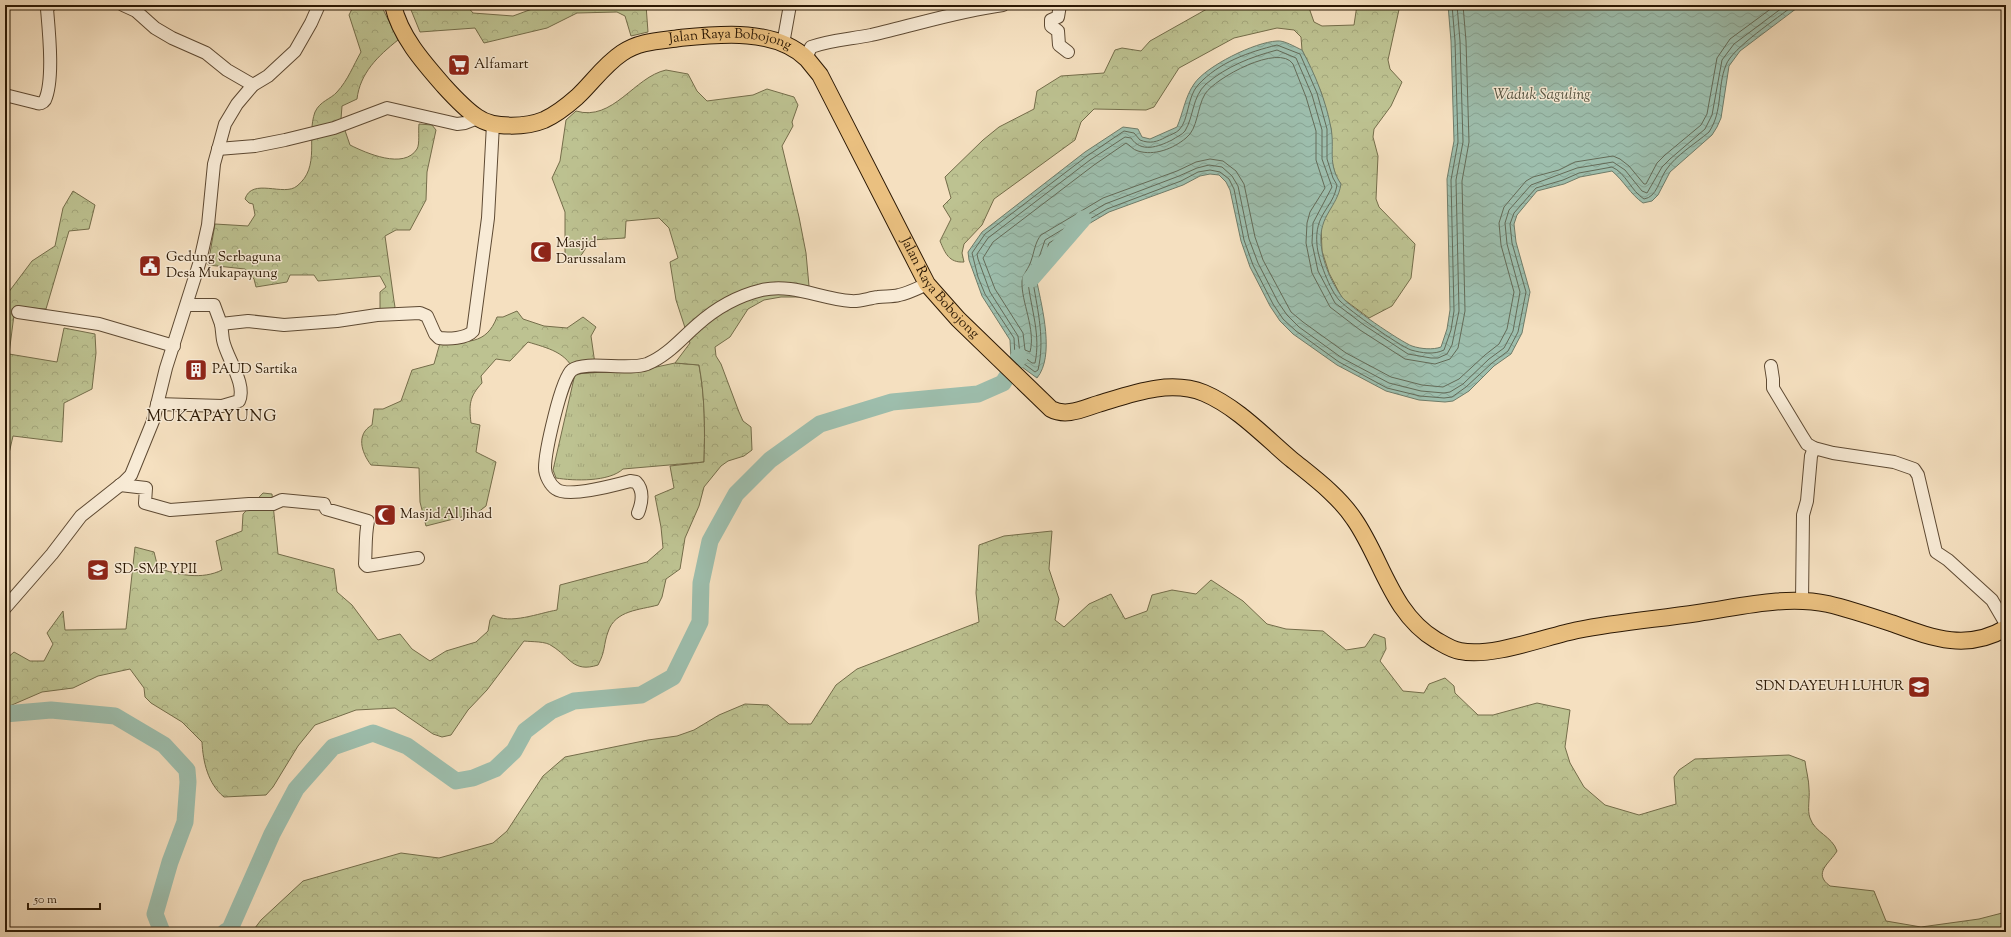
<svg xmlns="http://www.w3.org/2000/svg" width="2011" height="937" font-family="'Sorts Mill Goudy',serif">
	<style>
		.grass { fill: url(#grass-tufts); stroke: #746d4a }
		.forest { fill: url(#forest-crowns); stroke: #746d4a }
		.water { fill: url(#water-waves); stroke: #6f7c69 }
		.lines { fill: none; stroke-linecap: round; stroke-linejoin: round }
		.shore { stroke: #646b58; stroke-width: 1 }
		.river { stroke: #9dbead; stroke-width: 17 }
		.minor-casing { stroke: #5e4a33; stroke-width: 14 }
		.major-casing { stroke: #2b1804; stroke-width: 18 }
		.minor { stroke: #f8ebd6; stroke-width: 12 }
		.major { stroke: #eac080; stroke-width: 16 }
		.labels { text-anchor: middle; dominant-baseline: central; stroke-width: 3; stroke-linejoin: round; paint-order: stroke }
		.street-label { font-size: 14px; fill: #2b1804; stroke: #f8ebd6 }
		.poi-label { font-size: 14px; fill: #2b1804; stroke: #f8ebd6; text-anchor: start }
		.water-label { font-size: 15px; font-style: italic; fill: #53523f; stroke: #f8ebd6 }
		.quarter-label { font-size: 16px; letter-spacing: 1px; fill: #2b1804; stroke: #f8ebd6 }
	</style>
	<defs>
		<pattern id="grass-tufts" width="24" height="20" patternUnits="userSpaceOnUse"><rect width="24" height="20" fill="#bdc291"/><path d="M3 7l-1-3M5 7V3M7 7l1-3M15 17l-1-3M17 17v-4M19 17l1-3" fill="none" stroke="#a3a67b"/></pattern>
		<pattern id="forest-crowns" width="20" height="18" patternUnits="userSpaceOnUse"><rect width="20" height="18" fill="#bdc291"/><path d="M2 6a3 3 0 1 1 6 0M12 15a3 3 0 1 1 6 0" fill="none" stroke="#a3a67b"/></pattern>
		<pattern id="water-waves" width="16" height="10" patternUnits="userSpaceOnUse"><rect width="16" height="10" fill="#9dbead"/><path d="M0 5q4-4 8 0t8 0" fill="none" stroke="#87a393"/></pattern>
	</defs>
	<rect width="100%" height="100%" fill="#f5e0c0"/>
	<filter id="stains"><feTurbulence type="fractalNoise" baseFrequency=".005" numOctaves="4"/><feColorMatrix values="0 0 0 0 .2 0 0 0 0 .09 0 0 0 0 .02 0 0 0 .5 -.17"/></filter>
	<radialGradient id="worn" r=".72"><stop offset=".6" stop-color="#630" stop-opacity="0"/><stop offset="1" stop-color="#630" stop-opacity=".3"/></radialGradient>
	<path class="grass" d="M675,363L699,365C705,397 705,429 704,462L623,469C609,482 574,481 556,478L553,470L575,374L647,369Z"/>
	<g class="forest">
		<path d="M354,5H381L398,40C378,56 360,73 357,99L342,106L341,119L350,145C366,153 404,170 417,149C420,144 418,131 419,124L432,125L436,130L427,172L426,200L410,230H396L385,236L394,301L395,307L392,310L380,311V292L386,287L380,276L318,281L314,275H290L287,282L256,287L254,279L245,269L208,265L215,224L248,226L255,215L253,204L249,203L245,199C252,177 284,197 297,186C321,167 306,136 315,112C320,101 331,99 337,92C348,80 353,66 361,52L349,15Z"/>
		<path d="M409,5H466L473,13L513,16L543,5H646L648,32L631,36L625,16L617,12L577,13L547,28L484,43L475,28L420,32Z"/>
		<path d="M1214,5H1308L1314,22L1322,26L1354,25L1357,5H1400L1388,60L1390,69L1402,82L1391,106L1374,129L1373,137L1378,156L1376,199L1379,207L1415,244L1411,278L1392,306L1369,318L1342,298L1329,273L1322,251L1321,226L1341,184L1336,177L1331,158V129L1321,92L1302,50L1301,37L1294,30L1277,28L1234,38L1179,68L1154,107L1146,110L1094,109L1081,122L1075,140L994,199L982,225L964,244L962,253L964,262C949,263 945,253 940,241L951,219L943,206L951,198L945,177L983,140L999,127L1034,109L1037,91L1061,76L1104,73L1115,50L1122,48L1141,51L1150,41Z"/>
		<path d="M666,70L688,74L697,91L707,101L753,95L767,89L794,97L798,105L792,122L793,126L782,146L799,217L806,253L810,297H781L764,300L748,309L730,337L715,347L716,356L721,364L739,412L743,421L751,427L752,450L744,456L728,461L721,466L704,487L699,506L685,538L680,569L666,579L662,597L658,605C640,610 615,610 608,632C603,646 606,650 598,665C573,673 570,657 552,646C546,641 532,642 524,641L487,690L468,710L451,735L442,737L433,734L395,708L356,710L315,725L298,746L273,787L266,795L224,797C208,784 203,762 202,742L182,722L151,703L145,697L144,688L130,669L98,676L73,688L42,692L5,708V660L14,652L30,661H44L53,644L47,633L63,611L65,630L126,629L135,547L154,552L158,568C178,575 202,580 222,570L216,541L242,531L243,514L263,493L272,494L278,554L334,569L337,592L352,605L378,640L400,634L412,649L430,661L446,651L476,642L488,631L490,620L493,615C510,625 539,613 557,610L560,585L647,562L663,548L661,527L655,496L674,488L670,466L704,462C705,429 705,397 699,365L675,363L690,343L676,300L670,262L678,258L669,228L659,218L626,221L625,238L591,240L582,254L575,262L567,259L565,253V212L552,178L560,161L566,120L576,111C613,122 634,77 666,70Z"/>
		<path d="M73,191L95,205L89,229L69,231L46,309L15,307L9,354L57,362L64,328L95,334L96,353L92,389L64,403L62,442L13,436L5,471V297L32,261L55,246L63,208Z"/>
		<path d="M517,311L523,319L544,326L567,328L583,317L596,327L591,336L596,371L575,374C568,352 547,348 528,342L510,361L496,359L481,376L482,383C469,397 469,405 471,423L480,425L476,452L496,462L486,506L477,513L426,526L420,502L419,468L371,465C361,452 356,434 372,425L374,409H383L401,401L412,370L434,364L440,343C466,341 486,346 497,317H503Z"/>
		<path d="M1052,531L1049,569L1059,599L1055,620L1064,627L1089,604L1111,594L1125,619L1147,611L1152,595L1172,590L1196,594L1211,580L1243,601L1267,624L1286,629L1323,631L1346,650L1365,647L1374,634L1385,638L1386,649L1380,661L1403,691L1424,693L1429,684L1445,678L1454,686L1455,693L1478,715H1493L1537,703L1570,710L1565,747L1570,763L1584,787L1605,805L1639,815L1676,804L1674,777L1679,770L1695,759L1789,755L1805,761C1806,770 1809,780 1809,789C1810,798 1807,810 1810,818C1815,833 1832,836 1837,851C1830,863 1812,873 1830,886L1874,891L1886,921L1921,927L1979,919L2006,912V932H252L261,920L303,881L401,853L439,858L493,843L507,831L543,776L565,757L648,740L677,736L694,730L719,715L745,704L768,705L789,724H811L836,685L857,669L979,622L976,593L979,545L1004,536Z"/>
	</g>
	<path class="water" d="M1448,5H1801L1740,51L1729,66L1721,118L1717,127L1712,135L1670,172L1658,195L1652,201L1643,203C1630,194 1624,181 1612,171L1580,177L1564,184L1537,191L1517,215L1514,224L1516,242L1530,292L1522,333L1511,354L1494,366L1469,391L1453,401L1445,402L1419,400L1386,391L1337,365L1293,334L1280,321L1270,306L1250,267L1241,241L1230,190L1226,182L1219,175L1210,174L1200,176L1183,185L1109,212L1051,246L1042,276L1037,282C1042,308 1055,356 1037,378L1011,359L1010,340L982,296L969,260L968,252L982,232L1085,152L1123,127L1138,129L1142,137L1150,139L1177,127C1183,113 1185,97 1194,84C1206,66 1255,42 1277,41C1284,40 1295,47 1302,50C1315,74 1326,101 1331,128C1335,150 1327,163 1341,184C1337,208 1319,215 1321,243C1322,261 1331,282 1342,297C1347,305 1401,342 1412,346C1421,349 1433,350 1441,347L1447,329L1450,310L1447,179L1454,141L1451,41Z"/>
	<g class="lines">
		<g class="shore">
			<path d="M1452,5L1455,41L1458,142L1451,180L1454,311L1451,330L1444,350C1434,355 1422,353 1411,350C1398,345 1350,311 1340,301C1330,291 1318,259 1317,245C1314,213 1333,209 1337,185L1333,178L1327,159V129L1317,93L1300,54L1277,45C1249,52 1219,62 1198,85C1187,97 1189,120 1179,130C1176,133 1170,135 1166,137C1157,142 1150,144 1140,140L1134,133L1124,131L1087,156L985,234L972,253L978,277L985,294L1014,338L1015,357L1035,372L1038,370C1045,340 1038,312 1033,282L1039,274L1049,243L1107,209L1181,181L1198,172L1210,170L1220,172L1229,179L1234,189L1244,240L1253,265L1273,304L1283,319L1296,331L1339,362L1387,388L1420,396L1444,398L1452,397L1466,387L1492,363L1508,351L1518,332L1526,292L1512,243L1510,224L1514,213L1536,188L1563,180L1579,173L1612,167C1626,173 1631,191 1644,199C1657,197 1659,180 1666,170C1676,155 1695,144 1709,132C1723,111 1717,87 1726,65C1732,48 1778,18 1794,5"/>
			<path d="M1457,5L1460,41L1463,142L1456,180L1459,311L1452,345L1447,354L1438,358H1431L1408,354L1364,325L1335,303L1318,271L1312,243L1313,223L1332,187L1322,159V130L1312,95L1296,58L1277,50C1251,57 1227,66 1206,84C1192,97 1194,116 1185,131C1182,135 1176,137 1172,140C1158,147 1141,153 1131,138L1125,137L1090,160L988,238L977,254L978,259L990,292L1018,336L1020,354L1032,363H1035C1041,335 1031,309 1028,282L1034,272L1045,240L1105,204L1179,176L1197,168L1209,165L1222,167L1232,176L1238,186L1249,239L1258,263L1278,302L1287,315L1299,327L1342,358L1389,383L1421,391L1444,393L1450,392L1463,384L1489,359L1504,348L1513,331L1520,292L1507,244L1505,223L1509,210L1531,185L1577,168L1613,162L1625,170L1642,191L1647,193L1662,167L1670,159L1705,129L1712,115L1722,60L1734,44L1786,5"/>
			<path d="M1463,5L1466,41L1469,142L1462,181L1465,311L1458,348L1450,359L1435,364L1405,359L1360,330L1330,307L1312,273L1306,243L1307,223L1310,212L1325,188L1316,160V131L1306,97L1293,64C1279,43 1215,78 1205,94C1197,107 1198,129 1186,138C1173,149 1154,156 1138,151C1133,150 1130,145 1126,143L1094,165L993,242L983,258L995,289L1023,333L1025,350L1030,352C1036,329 1021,302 1022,281C1023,274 1029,268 1031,261C1034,253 1035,242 1041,235L1103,198L1177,171L1196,162L1210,159L1223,161L1236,171L1244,184L1255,237L1263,260L1291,312L1303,322L1346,353L1391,377L1422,385L1443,387L1459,379L1485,355L1499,344L1507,329L1514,292L1501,245L1499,223L1504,207L1526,181L1533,177L1559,170L1575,162L1613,156L1620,159L1629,166L1644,184H1646L1657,163L1665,155L1701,125L1707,114L1717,58L1730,39L1776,5"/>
		</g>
		<g class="river">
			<path d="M1031,279L1083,219"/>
			<path d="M5,714L51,710L115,716L164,745L187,770L188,782L185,822L170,862L155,914L162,932"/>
			<path d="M225,932L230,929L272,834L296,789L333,747L373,733L407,746L456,781L473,778L495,769L514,751L525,731L551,711L574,701L641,695L673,677L700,622L701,583L710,541L736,494L770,460L820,424L892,402L978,394L1003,383L1019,357"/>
		</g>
		<g class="minor-casing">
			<g id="minor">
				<path d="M123,5L136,11L155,28L172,38L206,53L227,70L253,85"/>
				<path d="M1060,5L1058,17L1051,20V26L1058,31L1059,45L1068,52"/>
				<path d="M783,44L790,5"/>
				<path d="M806,58L811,47C830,40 851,39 871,35C915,25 958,11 1003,5"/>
				<path d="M5,95L37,103C40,104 43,103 45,100C54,80 49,32 47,9L50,5"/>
				<path d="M218,149L255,146L285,140L334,128L387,108L457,124L465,123L478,118"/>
				<path d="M187,305H214L221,324L248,321L284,325L337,321L377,315L420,313L427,316L435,334L439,338C448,339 466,339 473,331L488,218L493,124"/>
				<path d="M18,312L99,324L174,346"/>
				<path d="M1771,366L1773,379V388L1802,436L1807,444L1814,448L1833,453L1894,462L1914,469L1918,475L1936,552L1948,560L1992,600L2006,624"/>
				<path d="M157,404L222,406L239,401C247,384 226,357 223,340C222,334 222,329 221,324"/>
				<path d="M120,485L146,488L145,503L170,510L249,504H273L282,500L324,504L326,509L368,521C365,535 366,549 365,564L367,566L418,558"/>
				<path d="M638,513C642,503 644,490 636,482L630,481C615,485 568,498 556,489C550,485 545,475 545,468C545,452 561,379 572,370C586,360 628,371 647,364C667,356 681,339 697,325C716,308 737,296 762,290C793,283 821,299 851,301C860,302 869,298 878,297C885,296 892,297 899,295C909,293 918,288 927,284"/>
				<path d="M1802,601L1803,515L1807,501L1811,456L1814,448"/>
				<path d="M5,608L52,554L81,516L124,482L131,475L153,421L166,368L200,261L208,225L214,164L225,124L237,104L253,85L268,76L295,51L311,23L319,5"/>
			</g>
		</g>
		<g class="major-casing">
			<g id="major">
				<path id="s1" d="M393,5C400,36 423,62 444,86C454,97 465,109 477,117C493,129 527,127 544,120C555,115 568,105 577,97C592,83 604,65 622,53C640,41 659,41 680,38C720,34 775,28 807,59C811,64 816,70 820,75L927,284L958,319L1051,409C1066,417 1082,409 1098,404C1131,394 1169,379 1204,393C1237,407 1264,436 1291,459C1313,477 1338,495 1354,519C1382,559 1391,613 1436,640C1443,644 1452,650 1460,651C1492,658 1547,636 1578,630C1618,622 1658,619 1698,613C1740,607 1785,595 1828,604C1849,609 1870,616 1891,623C1930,637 1966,652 2006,628"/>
			</g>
		</g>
		<use href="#minor" class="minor"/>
		<use href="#major" class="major"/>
	</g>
	<defs>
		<g id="supermarket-square" transform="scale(1.15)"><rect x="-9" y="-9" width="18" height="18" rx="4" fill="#8f2418" stroke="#f8ebd6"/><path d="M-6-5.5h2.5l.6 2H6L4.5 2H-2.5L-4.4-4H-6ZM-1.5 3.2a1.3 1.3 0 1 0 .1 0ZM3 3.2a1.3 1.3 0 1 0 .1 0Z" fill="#fff"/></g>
		<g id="mosque-square" transform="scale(1.15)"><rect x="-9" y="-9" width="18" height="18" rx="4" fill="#8f2418" stroke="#f8ebd6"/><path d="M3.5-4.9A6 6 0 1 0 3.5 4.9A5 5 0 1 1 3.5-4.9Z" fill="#fff"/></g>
		<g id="civic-square" transform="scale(1.15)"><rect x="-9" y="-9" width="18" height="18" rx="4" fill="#8f2418" stroke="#f8ebd6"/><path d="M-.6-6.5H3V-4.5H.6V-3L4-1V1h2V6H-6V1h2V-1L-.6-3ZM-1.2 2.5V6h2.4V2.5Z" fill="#fff"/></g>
		<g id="building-square" transform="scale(1.15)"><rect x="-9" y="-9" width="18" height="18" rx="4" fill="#8f2418" stroke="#f8ebd6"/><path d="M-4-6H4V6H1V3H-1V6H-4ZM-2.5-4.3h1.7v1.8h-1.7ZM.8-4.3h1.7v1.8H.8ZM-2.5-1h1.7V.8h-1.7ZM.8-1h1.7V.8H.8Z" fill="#fff"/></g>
		<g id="school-square" transform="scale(1.15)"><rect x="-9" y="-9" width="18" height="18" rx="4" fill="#8f2418" stroke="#f8ebd6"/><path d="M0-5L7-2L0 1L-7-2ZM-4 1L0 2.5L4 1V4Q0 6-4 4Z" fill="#fff"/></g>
	</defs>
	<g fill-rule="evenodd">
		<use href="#supermarket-square" x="459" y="65"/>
		<use href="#mosque-square" x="541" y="252"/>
		<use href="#civic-square" x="150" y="266"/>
		<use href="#building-square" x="196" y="370"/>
		<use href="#mosque-square" x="385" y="515"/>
		<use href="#school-square" x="98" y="570"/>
		<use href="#school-square" x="1919" y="687"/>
	</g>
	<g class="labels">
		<g class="street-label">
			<text stroke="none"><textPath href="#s1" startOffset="426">Jalan Raya Bobojong</textPath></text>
			<text stroke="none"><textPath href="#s1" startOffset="774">Jalan Raya Bobojong</textPath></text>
		</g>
		<g class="poi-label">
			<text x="474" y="65">Alfamart</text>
			<text x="556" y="244">Masjid<tspan x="556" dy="16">Darussalam</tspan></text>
			<text x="166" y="258">Gedung Serbaguna<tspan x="166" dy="16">Desa Mukapayung</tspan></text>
			<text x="212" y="370">PAUD Sartika</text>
			<text x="400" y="515">Masjid Al Jihad</text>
			<text x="114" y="570">SD-SMP YPII</text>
			<text x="1904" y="687" text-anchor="end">SDN DAYEUH LUHUR</text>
		</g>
		<g class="water-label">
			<text x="1542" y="95">Waduk Saguling</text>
		</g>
		<g class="quarter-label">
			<text x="212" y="417">MUKAPAYUNG</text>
		</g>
	</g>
	<rect width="2011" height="937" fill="none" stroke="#f5e0c0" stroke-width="20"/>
	<rect x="6" y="6" width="1999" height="925" fill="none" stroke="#2b1804" stroke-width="2"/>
	<rect x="10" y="10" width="1991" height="917" fill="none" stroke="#2b1804"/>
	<path d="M28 903v6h72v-6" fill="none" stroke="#2b1804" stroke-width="2"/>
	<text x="34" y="903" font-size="12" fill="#2b1804" stroke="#f8ebd6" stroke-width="3" paint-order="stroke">50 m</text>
	<rect width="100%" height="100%" filter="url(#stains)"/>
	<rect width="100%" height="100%" fill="url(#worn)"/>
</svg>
